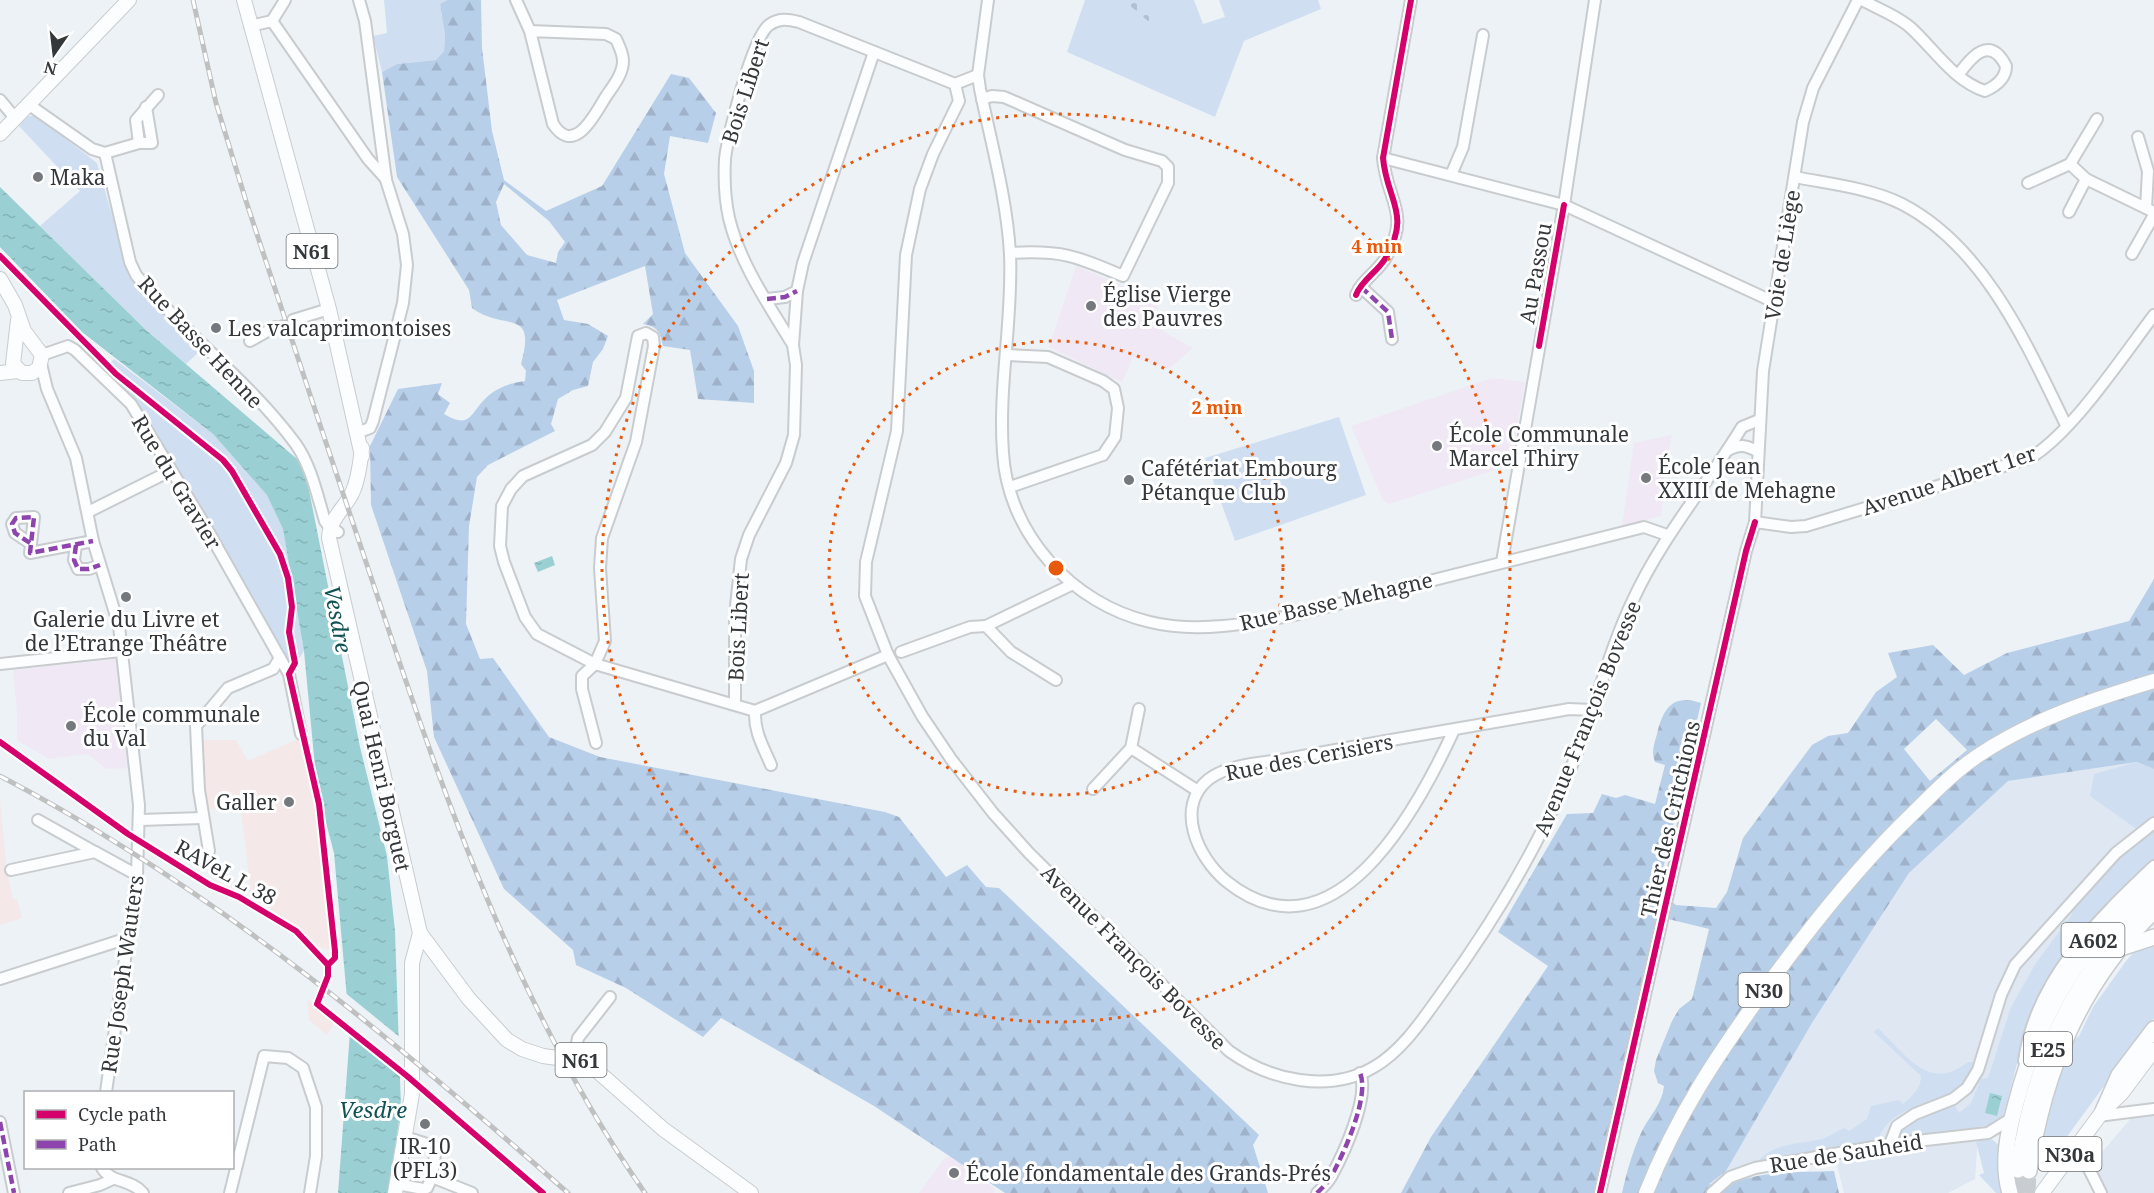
<svg xmlns="http://www.w3.org/2000/svg" width="2154" height="1193" font-family="'Noto Serif',serif">
	<style>
		.built { fill: #dee7f2 }
		.industrial { fill: #f4e8e9 }
		.education { fill: #f0e8f4 }
		.green { fill: #cfdff1 }
		.forest { fill: url(#forest-firs); fill-rule: evenodd }
		.cemetery { fill: url(#cemetery-stones) }
		.water { fill: url(#water-ripples) }
		.pier { fill: #edf2f7 }
		.lines { fill: none; stroke-linecap: round; stroke-linejoin: round }
		.minor-tunnel { stroke: #c8cdd1; stroke-width: 10; stroke-dasharray: 10 5; stroke-linecap: butt }
		.highway-tunnel { stroke: #c8cdd1; stroke-width: 15; stroke-dasharray: 15 8; stroke-linecap: butt }
		.minor-casing { stroke: #c8cccf; stroke-width: 14 }
		.major-casing { stroke: #c8cccf; stroke-width: 16 }
		.highway-casing { stroke: #c8cccf; stroke-width: 18 }
		.minor { stroke: #fcfdfe; stroke-width: 10 }
		.major { stroke: #fcfdfe; stroke-width: 14 }
		.highway { stroke: #fcfdfe; stroke-width: 15 }
		.rail-casing { stroke: #bfc1c1; stroke-width: 5 }
		.rail { stroke: #fff; stroke-width: 3; stroke-dasharray: 9; stroke-linecap: butt }
		.quiet { stroke: #8e44ad; stroke-width: 4.5; stroke-dasharray: 9 4.5; stroke-linecap: butt }
		.cycleway-casing { stroke: #fff; stroke-width: 10 }
		.cycleway { stroke: #d6006c; stroke-width: 6 }
		.ring { fill: none; stroke: #e8590c; stroke-width: 3; stroke-dasharray: 3 6 }
		.poi-dot { fill: #75797d; stroke: #fff; stroke-width: 2 }
		.labels { text-anchor: middle; dominant-baseline: central; stroke-width: 6; stroke-linejoin: round; paint-order: stroke }
		.shield { fill: #fff; stroke: #717476; stroke-width: 1.5 }
		.shield-label { font-size: 20px; font-weight: bold; fill: #34383b }
		.street-label { font-size: 21px; fill: #34383b; stroke: #fff }
		.poi-label { font-size: 21px; fill: #34383b; stroke: #fff; text-anchor: start }
		.water-label { font-size: 22px; font-style: italic; fill: #105154; stroke: #fff }
		.centre { fill: #e8590c; stroke: #fff; stroke-width: 3 }
		.ring-label { font-size: 18px; text-anchor: middle; font-weight: bold; fill: #e8590c; stroke: #fff; stroke-width: 6; stroke-linejoin: round; paint-order: stroke }
	</style>
	<defs>
		<pattern id="forest-firs" width="22" height="20" patternUnits="userSpaceOnUse" patternTransform="scale(1.5)"><rect width="22" height="20" fill="#b8cfe9"/><path d="M5 1l3.5 6h-7zM16 11l3.5 6h-7z" fill="#9fb2c9"/></pattern>
		<pattern id="cemetery-stones" width="16" height="16" patternUnits="userSpaceOnUse" patternTransform="scale(1.5)"><rect width="16" height="16" fill="#cfdff1"/><path d="M2 7V4a2 2 0 0 1 4 0v3zM10 15v-3a2 2 0 0 1 4 0v3z" fill="#b2c0d0"/></pattern>
		<pattern id="water-ripples" width="26" height="14" patternUnits="userSpaceOnUse" patternTransform="scale(1.5)"><rect width="26" height="14" fill="#9ad0d3"/><path d="M2 4q2-2 4 0t4 0M15 11q2-2 4 0t4 0" fill="none" stroke="#85b3b6"/></pattern>
	</defs>
	<rect width="100%" height="100%" fill="#edf2f7"/>
	<g class="built">
		<path d="M2137,762L2154,769V859L2049,959L1980,1109L1975,1179L1948,1193H1844L1836,1161L1759,1172L1725,1193H1703L1708,1184L1726,1171L1809,1028L1909,873L2008,781Z"/>
		<path d="M2154,1114V1193H2105L2093,1163L2132,1117Z"/>
	</g>
	<g class="industrial">
		<path d="M300,738L315,811L330,950L318,947L251,893L241,812L206,808L200,740H236L248,761Z"/>
		<path d="M0,798L7,872L13,899H17L22,918L0,925Z"/>
		<path d="M307,999L335,1021L327,1035L309,1020Z"/>
	</g>
	<g class="education">
		<path d="M1076,266L1159,301L1152,325L1193,348L1168,369L1133,357L1122,382L1049,347Z"/>
		<path d="M1492,378L1525,382L1510,465L1389,504L1383,500L1351,426Z"/>
		<path d="M1672,435L1662,489H1665L1661,516L1622,526L1634,443Z"/>
		<path d="M118,659L127,768L106,769L88,754L49,759L17,740V713L13,670Z"/>
		<path d="M952,1157L995,1189L994,1193H919L945,1158Z"/>
	</g>
	<g class="green">
		<path d="M384,0H447L440,4L445,35L444,51L436,60L397,64L382,72L373,36L387,33Z"/>
		<path d="M1085,0H1194L1203,24L1225,17L1219,0H1318L1321,9L1244,41L1215,117L1067,52Z"/>
		<path d="M28,116H36L97,163L130,278L200,351L186,364L146,330L40,226L80,191L19,126Z"/>
		<path d="M114,359L213,434L268,495L283,529L304,651L289,674L131,404L110,383L106,367Z"/>
		<path d="M1339,417L1366,495L1235,541L1205,458Z"/>
		<path d="M2137,762L2154,769V819L2138,830L2090,796L2094,774Z"/>
		<path d="M2154,831V861L2085,928L2041,993L2028,1022L2003,1117L1990,1125L1904,1140L1900,1137L1899,1131L1905,1123L1954,1104L1959,1113L1971,1103L1981,1079L1988,1078L2011,1007L2036,963L2071,916L2073,907L2116,860Z"/>
		<path d="M2154,946V1018L2052,1157L2036,1172L2053,1092L2071,1042L2079,1036L2093,1007L2126,961L2134,952Z"/>
		<path d="M1878,1028C1906,1055 1929,1093 1968,1062H1973C1963,1116 1892,1091 1877,1143L1758,1162C1772,1143 1801,1144 1822,1139C1829,1137 1837,1131 1844,1128L1849,1131L1867,1119L1871,1106L1899,1100L1903,1104C1913,1095 1921,1089 1921,1076L1874,1032Z"/>
		<path d="M1985,1139L1993,1140L2000,1146L1999,1179L2005,1193H1996L1979,1175L1984,1173L1976,1142Z"/>
	</g>
	<g class="forest">
		<path d="M447,0H481L482,48L492,131L504,180L546,211L602,186L671,74L689,78L716,113L708,143L670,136L664,174L685,253L738,326L754,371V403L698,399L690,350L663,346C660,333 658,326 643,324L653,314L645,266L557,300L564,320L588,324L608,336L603,349L593,362L588,386L573,390L558,399L551,424L555,431L488,465L477,477L469,526L466,624L480,659L493,658L549,737L600,757L885,812L899,817L946,877L967,865L986,887L999,888L1259,1135L1253,1145L1268,1193H1005L874,1106L721,1018L703,1037L626,988L576,965L573,950L504,889L434,737L427,671L371,505L370,446L398,389L442,383L438,394L450,403L444,414C471,430 470,413 486,398C497,387 511,383 525,381L526,371L521,364C537,306 504,332 472,308L469,290L397,177L382,72L397,64L436,60L444,51L445,35L440,4ZM504,184L549,221L565,242L558,252L556,263L527,255L501,225L496,202Z"/>
		<path d="M2154,579V769L2137,762L2008,781L1909,873L1812,1023L1726,1171L1709,1184L1723,1189C1754,1169 1798,1173 1834,1171L1839,1193H1622C1627,1171 1633,1149 1643,1129C1651,1114 1662,1104 1664,1086L1658,1083L1654,1071L1656,1060L1672,1021L1679,1009L1692,999L1709,929L1660,917L1595,1193H1401L1431,1137L1548,966L1498,932L1567,814L1593,813L1602,794L1616,798L1625,795L1655,804L1665,765L1655,762C1651,751 1654,745 1657,734C1663,708 1673,693 1701,703L1658,891L1676,905L1716,908L1727,892L1743,838L1812,745L1828,736L1848,733L1876,692L1897,677L1888,653L1933,645L1964,675L2007,653L2129,621ZM1936,719L1967,750L1930,781L1904,749Z"/>
	</g>
	<path class="cemetery" d="M1132,0H1148L1157,19L1148,21L1127,3Z"/>
	<g class="water">
		<path d="M0,187L146,330L304,465L360,747L387,856L395,931L401,1108L388,1193H338L350,1032L334,853L317,788L304,651L283,529L267,495L213,434L82,332L0,247Z"/>
		<path d="M552,556L555,565L538,572L534,563Z"/>
		<path d="M1990,1093L2002,1096L1997,1116L1985,1113Z"/>
	</g>
	<g class="pier">
		<path d="M343,991L402,1039L403,1067L346,1021Z"/>
		<path d="M346,1024L403,1070V1077L346,1031Z"/>
	</g>
	<g class="lines">
		<path class="minor-tunnel" d="M275,327L293,320"/>
		<g class="highway-tunnel">
			<path d="M2017,1193L2018,1170"/>
			<path d="M2028,1193L2029,1171"/>
		</g>
		<g class="minor-casing">
			<g id="minor">
				<path d="M516,0L530,31L553,124C574,156 594,116 605,98C612,87 623,75 623,61C623,53 619,46 616,39L606,34L530,31"/>
				<path d="M988,0L978,75L980,89C991,142 1007,199 1010,254C1013,320 998,386 1003,453C1008,534 1072,604 1150,622C1198,634 1252,623 1299,614L1644,527L1667,535"/>
				<path d="M1862,0C1878,9 1898,16 1911,28C1934,49 1954,81 1985,91C1996,86 2006,78 2006,66C1990,35 1972,56 1959,74"/>
				<path d="M272,21L368,159L386,179"/>
				<path d="M250,26L272,21L285,0"/>
				<path d="M978,75L955,84L959,101L933,154L920,189L906,255L897,431L866,562L865,596L888,655L922,716L951,759L993,813L1029,853L1229,1051C1269,1080 1329,1094 1374,1067C1402,1051 1423,1019 1441,994C1495,920 1541,843 1575,758C1596,706 1609,650 1633,600C1662,537 1706,486 1742,427L1759,420"/>
				<path d="M982,99L992,96L1004,97L1125,150L1162,161L1168,167V183L1123,276C1076,256 1062,250 1010,253"/>
				<path d="M0,100L15,118"/>
				<path d="M28,104L92,149L105,153"/>
				<path d="M2138,137L2148,171L2146,208"/>
				<path d="M139,143L136,120L158,95"/>
				<path d="M105,153L130,262L136,275C185,334 249,381 295,443C311,465 317,495 325,521L330,528L338,532"/>
				<path d="M105,153L139,143H152L146,107"/>
				<path d="M1383,158L1564,205L1776,303"/>
				<path d="M2070,164L2086,179L2154,212"/>
				<path d="M1451,175L1463,147L1483,35"/>
				<path d="M1795,177C1830,184 1870,188 1902,204C1985,247 2027,345 2066,425"/>
				<path d="M2028,183L2070,164L2097,119"/>
				<path d="M2069,212L2086,179"/>
				<path d="M2132,254L2154,215"/>
				<path d="M1361,287L1388,312L1392,339"/>
				<path d="M1356,295C1361,281 1377,272 1385,259C1412,213 1387,202 1383,158L1411,0"/>
				<path d="M767,299L785,297L797,291"/>
				<path d="M293,320L329,309"/>
				<path d="M250,341L275,327"/>
				<path d="M793,345C769,305 740,264 729,218C725,200 724,178 725,159C727,137 753,36 769,25C779,18 787,19 799,22L955,84"/>
				<path d="M42,355L68,346L75,350L131,404L203,522L289,674L301,734"/>
				<path d="M1007,355L1048,357L1103,381L1114,389L1118,408L1115,437L1103,455L1010,487"/>
				<path d="M41,364L47,389L76,458L93,541L119,626L139,805L137,875L106,1092"/>
				<path d="M359,432L370,428L373,421L403,303L407,265L403,234L386,180L365,21L359,0"/>
				<path d="M1728,450C1740,444 1745,445 1757,451"/>
				<path d="M88,512L170,471"/>
				<path d="M1755,522L1791,527L1806,526L2030,458C2073,432 2122,357 2154,315"/>
				<path d="M30,543L15,533L12,524L16,518L34,517L30,553L93,541"/>
				<path d="M76,545L74,560L78,569H89L100,565"/>
				<path d="M1502,562L1564,205L1595,0"/>
				<path d="M901,652L970,627L986,626"/>
				<path d="M0,664L121,651"/>
				<path d="M1056,680L1011,652L986,626L1071,585"/>
				<path d="M735,704V615L741,559L749,535L786,463L794,435L796,365L793,345L797,291L803,263L874,52"/>
				<path d="M755,711C754,732 763,746 771,765"/>
				<path d="M1454,730C1417,810 1333,968 1226,881C1198,858 1174,807 1209,779C1229,764 1263,763 1287,759C1381,741 1475,726 1569,709L1592,710"/>
				<path d="M596,743L582,689V676L595,664L605,641L600,568L602,538L636,442L654,346L653,337L646,333L638,336L626,398L605,432L592,445L523,476L511,489L502,506L500,546L504,562L525,617L537,634L595,664L755,711L888,655"/>
				<path d="M1131,748L1198,791"/>
				<path d="M1093,789L1131,748L1139,709"/>
				<path d="M38,820L95,852"/>
				<path d="M140,820L202,818"/>
				<path d="M209,851L199,790L196,726L228,688L273,669L280,658"/>
				<path d="M11,870L95,852L137,875"/>
				<path d="M0,979L128,938"/>
				<path d="M574,1058L578,1038L610,997"/>
				<path d="M2024,1061C2035,980 2097,920 2154,866"/>
				<path d="M2098,1116L2154,1109"/>
				<path d="M0,1122L14,1193"/>
				<path d="M405,1137L436,1147L432,1177"/>
				<path d="M1890,1144L1897,1126L1915,1114L1953,1099L1967,1088L1978,1070L2001,995L2015,965L2116,853L2154,823"/>
				<path d="M2074,1149L2086,1163L2101,1193"/>
				<path d="M102,1168C111,1183 131,1179 143,1193"/>
				<path d="M397,1184L423,1189L427,1188L432,1177L472,1193"/>
				<path d="M69,1193L100,1185L113,1179"/>
				<path d="M230,1193L264,1056L288,1058L303,1068L316,1107V1156L310,1193"/>
				<path d="M1317,1193C1322,1188 1329,1182 1332,1175C1344,1153 1370,1096 1360,1073"/>
				<path d="M1600,1193L1746,551L1755,522L1763,371L1803,122L1813,88L1858,0"/>
				<path d="M1712,1193L1730,1177L1755,1168L1890,1144L1988,1133L2012,1118"/>
			</g>
		</g>
		<g class="major-casing">
			<g id="major">
				<path d="M244,0L329,309L362,456"/>
				<path d="M0,134L129,0"/>
				<path d="M0,279L15,305L24,331L42,355L39,368L32,373H22L13,364L18,320"/>
				<path d="M0,373L18,371"/>
				<path d="M362,448C360,463 359,478 353,491C345,509 330,517 329,538L420,933L412,963V1094L395,1193"/>
				<path d="M420,933L469,999L507,1040L522,1049L543,1056L587,1062L663,1129L751,1193"/>
				<path d="M1646,1193C1677,1115 1716,1057 1765,989C1807,931 1850,876 1901,825C1926,801 1950,774 1979,755C2033,719 2092,700 2154,681"/>
				<path d="M2042,1193L2103,1111L2121,1094L2154,1050"/>
			</g>
		</g>
		<g class="highway-casing">
			<g id="highway">
				<path d="M2121,948L2154,937"/>
				<path d="M2103,1111L2119,1075L2154,1029"/>
				<path d="M2018,1170C2034,1059 2074,974 2154,895"/>
				<path d="M2029,1171C2044,1071 2080,983 2154,911"/>
				<path d="M2010,1193C2001,1163 2008,1132 2016,1103C2040,1011 2082,942 2154,880"/>
			</g>
		</g>
		<use href="#minor" class="minor"/>
		<use href="#major" class="major"/>
		<use href="#highway" class="highway"/>
		<g class="rail-casing">
			<g id="rail">
				<path d="M193,0L216,103L246,201C289,332 333,464 377,595C446,803 518,1011 645,1193"/>
				<path d="M0,776C210,886 391,1037 568,1193"/>
			</g>
		</g>
		<use href="#rail" class="rail"/>
		<g class="quiet">
			<path d="M1361,287L1388,312L1392,339"/>
			<path d="M767,299L785,297L797,291"/>
			<path d="M30,543L15,533L12,524L16,518L34,517L30,553L93,541"/>
			<path d="M76,545L74,560L78,569H89L100,565"/>
			<path d="M0,1122L14,1193"/>
			<path d="M1317,1193C1322,1188 1329,1182 1332,1175C1344,1153 1370,1096 1360,1073"/>
		</g>
		<g class="cycleway-casing">
			<g id="cycleway">
				<path d="M0,256L116,374L223,460L232,471L280,554L288,578L292,607L289,632L295,663L289,674L319,804L335,951V958L328,965"/>
				<path d="M1356,295C1361,281 1377,272 1385,259C1412,213 1387,202 1383,158L1411,0"/>
				<path d="M1539,346L1564,205"/>
				<path d="M0,742L128,834L210,885L239,897L296,931L328,965"/>
				<path d="M328,965V976L317,1004L407,1076L543,1193"/>
				<path d="M1600,1193L1746,551L1755,522"/>
			</g>
		</g>
		<use href="#cycleway" class="cycleway"/>
	</g>
	<g class="ring">
		<circle cx="1056" cy="568" r="227"/>
		<circle cx="1056" cy="568" r="454"/>
	</g>
	<g class="poi-dot">
		<circle cx="38" cy="177" r="6"/>
		<circle cx="1091" cy="306" r="6"/>
		<circle cx="216" cy="328" r="6"/>
		<circle cx="1437" cy="446" r="6"/>
		<circle cx="1646" cy="478" r="6"/>
		<circle cx="1129" cy="480" r="6"/>
		<circle cx="126" cy="597" r="6"/>
		<circle cx="71" cy="726" r="6"/>
		<circle cx="289" cy="802" r="6"/>
		<circle cx="425" cy="1124" r="6"/>
		<circle cx="954" cy="1173" r="6"/>
	</g>
	<g class="labels">
		<g class="shield">
			<rect x="286.5" y="234" width="51" height="34" rx="4.5"/>
			<rect x="2061.5" y="923" width="63" height="34" rx="4.5"/>
			<rect x="1738.5" y="973" width="51" height="34" rx="4.5"/>
			<rect x="2024" y="1032" width="48" height="34" rx="4.5"/>
			<rect x="555.5" y="1043" width="51" height="34" rx="4.5"/>
			<rect x="2038.5" y="1137" width="63" height="34" rx="4.5"/>
		</g>
		<g class="shield-label">
			<text x="312" y="251">N61</text>
			<text x="2093" y="940">A602</text>
			<text x="1764" y="990">N30</text>
			<text x="2048" y="1049">E25</text>
			<text x="581" y="1060">N61</text>
			<text x="2070" y="1154">N30a</text>
		</g>
		<g class="street-label">
			<text transform="translate(745 91) rotate(-72)">Bois Libert</text>
			<text transform="translate(1782 255) rotate(-81)">Voie de Liège</text>
			<text transform="translate(1535 273) rotate(-80)">Au Passou</text>
			<text transform="translate(201 342) rotate(47)">Rue Basse Henne</text>
			<text transform="translate(1949 480) rotate(-18)">Avenue Albert 1er</text>
			<text transform="translate(177 482) rotate(59)">Rue du Gravier</text>
			<text transform="translate(1336 601) rotate(-13)">Rue Basse Mehagne</text>
			<text transform="translate(738 627) rotate(-87)">Bois Libert</text>
			<text transform="translate(1587 718) rotate(-68)">Avenue François Bovesse</text>
			<text transform="translate(1309 757) rotate(-11)">Rue des Cerisiers</text>
			<text transform="translate(382 776) rotate(77)">Quai Henri Borguet</text>
			<text transform="translate(1670 819) rotate(-77)">Thier des Critchions</text>
			<text transform="translate(226 872) rotate(29)">RAVeL L 38</text>
			<text transform="translate(1134 957) rotate(45)">Avenue François Bovesse</text>
			<text transform="translate(122 974) rotate(-82)">Rue Joseph Wauters</text>
			<text transform="translate(1846 1153) rotate(-9)">Rue de Sauheid</text>
		</g>
		<g class="poi-label">
			<text x="50" y="177">Maka</text>
			<text x="1103" y="294">Église Vierge<tspan x="1103" dy="24">des Pauvres</tspan></text>
			<text x="228" y="328">Les valcaprimontoises</text>
			<text x="1449" y="434">École Communale<tspan x="1449" dy="24">Marcel Thiry</tspan></text>
			<text x="1658" y="466">École Jean<tspan x="1658" dy="24">XXIII de Mehagne</tspan></text>
			<text x="1141" y="468">Cafétériat Embourg<tspan x="1141" dy="24">Pétanque Club</tspan></text>
			<text x="126" y="619" text-anchor="middle">Galerie du Livre et<tspan x="126" dy="24">de l’Etrange Théâtre</tspan></text>
			<text x="83" y="714">École communale<tspan x="83" dy="24">du Val</tspan></text>
			<text x="277" y="802" text-anchor="end">Galler</text>
			<text x="425" y="1146" text-anchor="middle">IR-10<tspan x="425" dy="24">(PFL3)</tspan></text>
			<text x="966" y="1173">École fondamentale des Grands-Prés</text>
		</g>
		<g class="water-label">
			<text transform="translate(339 619) rotate(79)">Vesdre</text>
			<text x="373" y="1109">Vesdre</text>
		</g>
	</g>
	<circle cx="1056" cy="568" r="9" class="centre"/>
	<g class="ring-label">
		<text x="1377" y="253">4 min</text>
		<text x="1217" y="414">2 min</text>
	</g>
	<rect x="24" y="1091" width="210" height="78" fill="#ffffff" stroke="#aeafb1" stroke-width="1.5"/>
	<rect x="36" y="1110" width="30" height="9" fill="#d6006c" stroke="#aeafb1" stroke-width="1.5"/>
	<text x="78" y="1121" font-size="18" fill="#34383b">Cycle path</text>
	<rect x="36" y="1140" width="30" height="9" fill="#8e44ad" stroke="#aeafb1" stroke-width="1.5"/>
	<text x="78" y="1151" font-size="18" fill="#34383b">Path</text>
	<g transform="translate(54 54) rotate(194)" stroke="#ffffff" stroke-width="4.5" paint-order="stroke">
	<path d="M0-4.5L10 22L0 15L-10 22Z" fill="#34383b"/>
	<text y="-9" font-size="16" font-weight="bold" text-anchor="middle" fill="#34383b">N</text>
	</g>
</svg>
